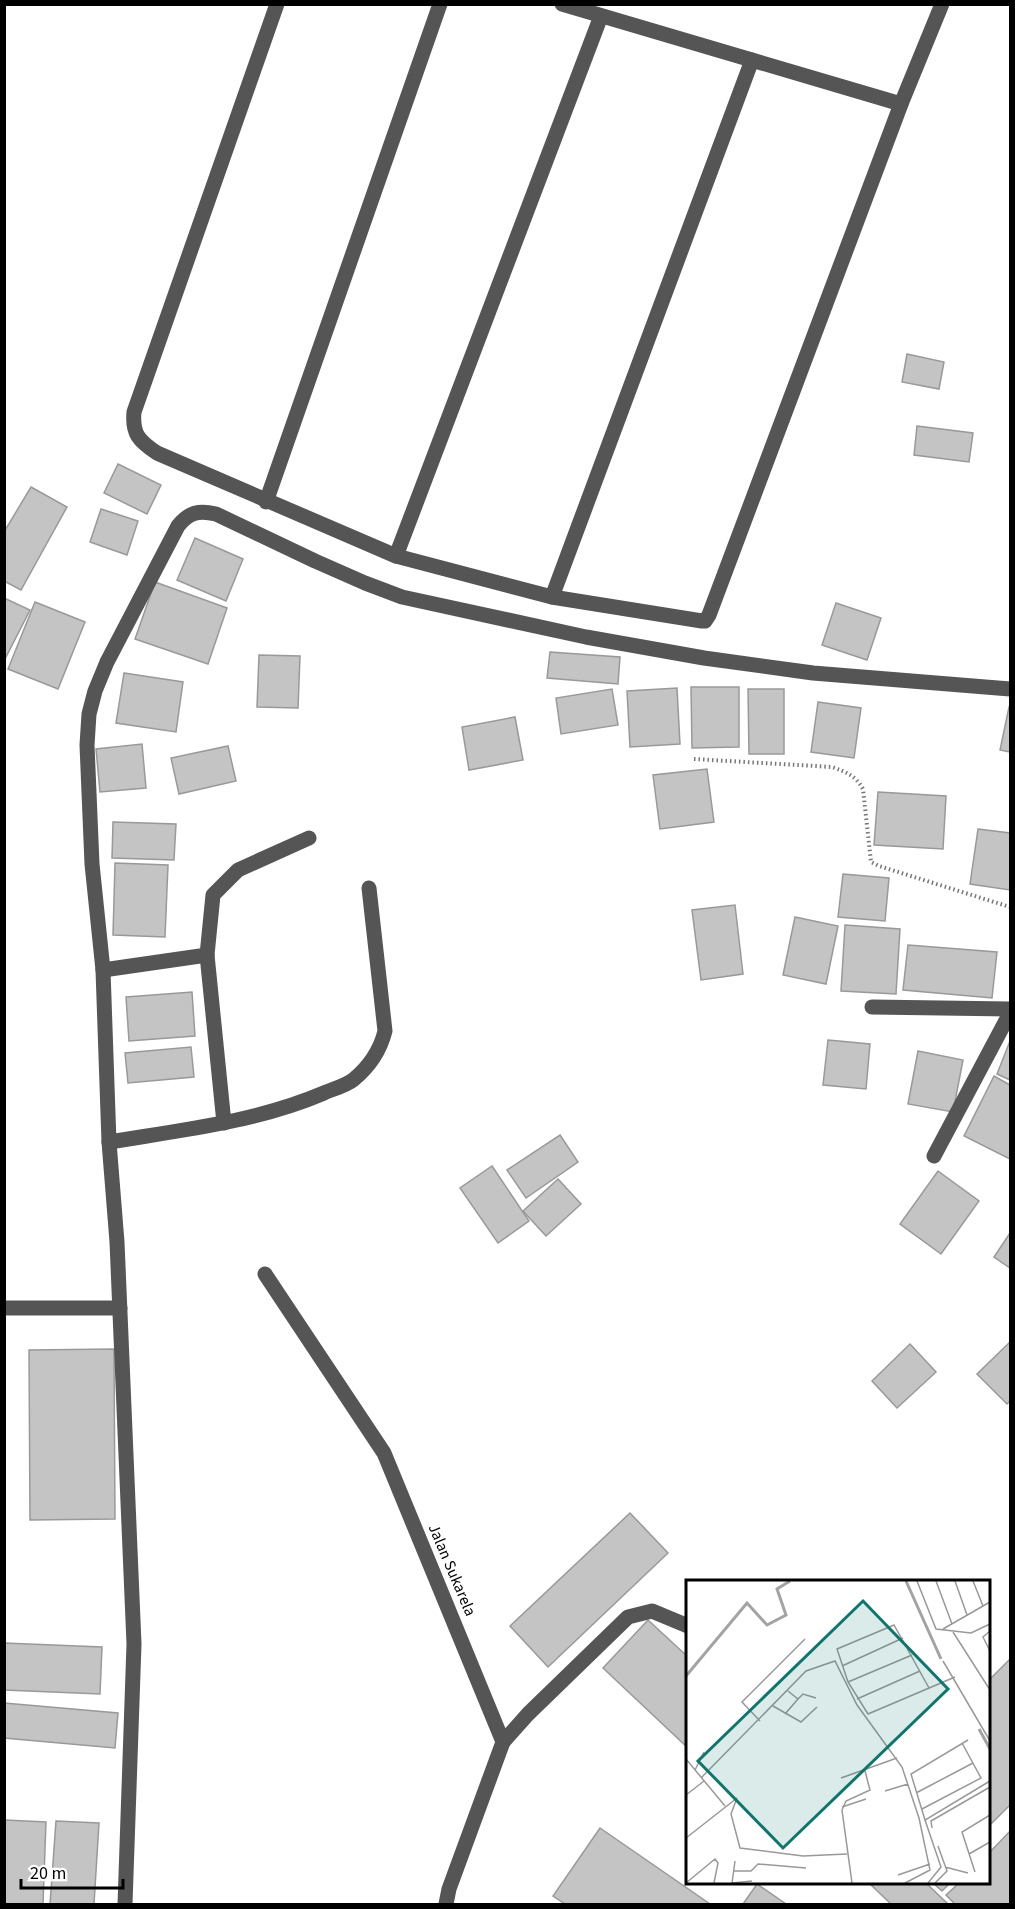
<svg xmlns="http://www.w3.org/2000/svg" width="1015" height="1909" font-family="'Source Sans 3',sans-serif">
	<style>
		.building { fill: #c4c4c4; stroke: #999; stroke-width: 1.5 }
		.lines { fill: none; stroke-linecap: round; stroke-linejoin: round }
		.path { stroke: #777; stroke-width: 4; stroke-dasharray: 1.5 3; stroke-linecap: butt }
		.minor { stroke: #555; stroke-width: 15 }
		.labels { text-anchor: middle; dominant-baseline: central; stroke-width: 5; stroke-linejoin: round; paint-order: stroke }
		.street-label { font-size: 16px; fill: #000; stroke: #fff }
		.inset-river { fill: none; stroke: #a3a3a3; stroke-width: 3 }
		.inset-road { fill: none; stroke: #999; stroke-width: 1.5 }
		.view { fill: #0f766e; fill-opacity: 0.15; stroke: #0f766e; stroke-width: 3 }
		.inset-edge { fill: none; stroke: #000; stroke-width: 3 }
	</style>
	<rect width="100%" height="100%" fill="#fff"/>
	<g class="building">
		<path d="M907,354L944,362L939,389L902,382Z"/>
		<path d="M917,426L973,433L969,462L914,455Z"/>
		<path d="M118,464L161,485L147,514L104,493Z"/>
		<path d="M31,487L67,507L21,590L4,581V532Z"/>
		<path d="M101,509L138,521L127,555L90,542Z"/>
		<path d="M195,538L243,559L226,601L177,580Z"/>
		<path d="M155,582L227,608L208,664L135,639Z"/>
		<path d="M4,598L30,610L4,661Z"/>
		<path d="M35,602L85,622L58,689L8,669Z"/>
		<path d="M836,603L881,618L867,660L822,645Z"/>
		<path d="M550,652L620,657L618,684L547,678Z"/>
		<path d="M259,655L300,656L298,708L257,707Z"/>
		<path d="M124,673L183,682L176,732L116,723Z"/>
		<path d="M691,687H739V747L692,748Z"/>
		<path d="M677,688L680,744L630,747L627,691Z"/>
		<path d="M612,689L618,725L561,734L556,698Z"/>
		<path d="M748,689H784V754H749Z"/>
		<path d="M818,702L861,708L854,758L811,752Z"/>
		<path d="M1009,707H1010V752L1000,750Z"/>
		<path d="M515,717L523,760L469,770L462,727Z"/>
		<path d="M142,744L146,788L100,792L96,749Z"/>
		<path d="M228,746L236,781L179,794L171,758Z"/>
		<path d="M707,769L714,822L660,829L653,775Z"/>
		<path d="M878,792L946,796L943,849L874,845Z"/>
		<path d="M113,822L176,824L174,860L112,858Z"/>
		<path d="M978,829L1010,833V890L970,884Z"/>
		<path d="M115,863L168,865L165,937L113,935Z"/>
		<path d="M843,874L889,878L885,921L838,917Z"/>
		<path d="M735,905L743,974L701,980L692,910Z"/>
		<path d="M795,917L838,926L826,984L783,975Z"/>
		<path d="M845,925L900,929L896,994L841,991Z"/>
		<path d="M908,945L997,952L992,998L903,990Z"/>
		<path d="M192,992L195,1036L129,1041L126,997Z"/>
		<path d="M828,1040L870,1044L866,1089L823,1085Z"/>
		<path d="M1010,1041V1080L997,1074Z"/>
		<path d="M191,1047L194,1077L128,1083L125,1053Z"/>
		<path d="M918,1051L963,1060L953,1112L908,1104Z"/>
		<path d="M994,1076L1010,1085V1159L964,1136Z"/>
		<path d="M560,1135L578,1162L526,1198L507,1170Z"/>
		<path d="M492,1166L529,1221L498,1243L460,1188Z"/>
		<path d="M938,1171L979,1201L941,1254L900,1224Z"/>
		<path d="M558,1179L581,1204L546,1236L523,1211Z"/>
		<path d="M1010,1233V1268L994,1257Z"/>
		<path d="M1009,1343L1010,1345V1401L1007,1404L977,1374Z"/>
		<path d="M910,1344L936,1372L897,1408L872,1381Z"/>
		<path d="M114,1349L115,1519L30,1520L29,1350Z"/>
		<path d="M630,1513L668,1553L548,1667L510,1626Z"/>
		<path d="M648,1620L688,1657V1748L603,1668Z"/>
		<path d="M4,1643L102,1647L100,1694L4,1690Z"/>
		<path d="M1010,1659V1805L990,1825V1679Z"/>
		<path d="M4,1703L118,1713L115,1748L4,1738Z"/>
		<path d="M5,1820L46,1822L43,1904H4Z"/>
		<path d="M56,1821L99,1823L94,1904H50Z"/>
		<path d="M600,1828L710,1904H565L553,1896Z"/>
		<path d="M1010,1831V1904H955L946,1895L958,1884H990V1852Z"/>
		<path d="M757,1884L786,1904H743Z"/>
		<path d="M870,1884H927L948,1904H891Z"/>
		<path d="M934,1884H949L942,1891Z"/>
	</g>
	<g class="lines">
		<path class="path" d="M694,759L832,767C846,772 855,775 863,789L871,862L879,866L1010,907"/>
		<g class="minor">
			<path d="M277,4L134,412C132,434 139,441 157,453L396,556L552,597L702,621H705L709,615L901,104L942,4"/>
			<path d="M562,4L901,104"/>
			<path d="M266,502L440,4"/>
			<path d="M396,556L601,16"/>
			<path d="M552,597L752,60"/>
			<path d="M207,955L224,1123"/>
			<path d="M103,970L207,955L213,895L238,870L309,838"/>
			<path d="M872,1007L1010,1009"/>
			<path d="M109,1142C182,1130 256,1122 324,1093C333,1089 345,1086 353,1080C369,1067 380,1051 385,1031L369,888"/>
			<path d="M934,1156L1010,1013"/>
			<path d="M265,1274L384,1453L503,1742L449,1889L446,1904"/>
			<path d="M4,1308H120"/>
			<path d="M503,1742L528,1714L628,1617L652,1611L688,1626"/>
			<path d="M125,1904L134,1644L117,1242L109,1142L103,970L92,864L87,745L89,714L95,691L107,662L178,526C189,512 199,510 216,514L315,561L365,583L402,597L586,637L704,658L813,673L1010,689"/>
		</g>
	</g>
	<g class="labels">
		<g class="street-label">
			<text transform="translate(452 1570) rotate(67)">Jalan Sukarela</text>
		</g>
	</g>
	<g transform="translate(686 1580)">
		<rect width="304" height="304" fill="#fff"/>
		<path class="inset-river" d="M220,1L255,79M0,96L61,23L81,45L100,35L91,9L104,1M293,149L304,169"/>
		<path class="inset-road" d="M231,1L250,49L285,53L304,44M250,1L266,44M269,1L281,35M287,1L297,26M257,49L304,22M304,51L297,57L304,71M267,52L304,110M257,81L304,161M156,86L217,58M162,102L226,75M243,108L208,45L151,69L162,102L182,134L269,97M102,111L112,119L117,114L130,118M171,119L234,91M87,126L115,142L131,127M99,134L112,119M74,141L56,122L119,59M0,179L39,226M9,190L18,172M15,198L120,91L149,81L171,125L216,187L233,238L244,290L219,303M155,198L211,178M199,211L222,204M230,213L287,183M0,215L18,201M51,218L45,234L54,268L117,276L161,274M156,227L180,219M236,229L295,198L276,163M239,240L225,194L282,160M246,248L245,241L304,207M0,258L51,218M283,274L304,262M259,287L282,293M48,291H65L72,284L120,288M289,292L276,252L304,235M212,295L244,284M0,303L29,279L32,283L28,303M46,303L49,281M46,303L66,301M166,303L156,230L160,221L184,210L179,191M242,303L255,287L239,240L304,201M249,303L261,291L252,266"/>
		<path class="view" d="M177,21L262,109L97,268L12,181Z"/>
		<rect width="304" height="304" class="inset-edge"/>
	</g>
	<rect width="1015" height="1909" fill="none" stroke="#000000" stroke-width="12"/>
	<path d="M21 1879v9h102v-9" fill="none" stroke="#000000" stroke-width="3"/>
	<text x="30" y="1879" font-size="18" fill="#000000" stroke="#ffffff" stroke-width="4.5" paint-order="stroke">20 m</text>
</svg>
